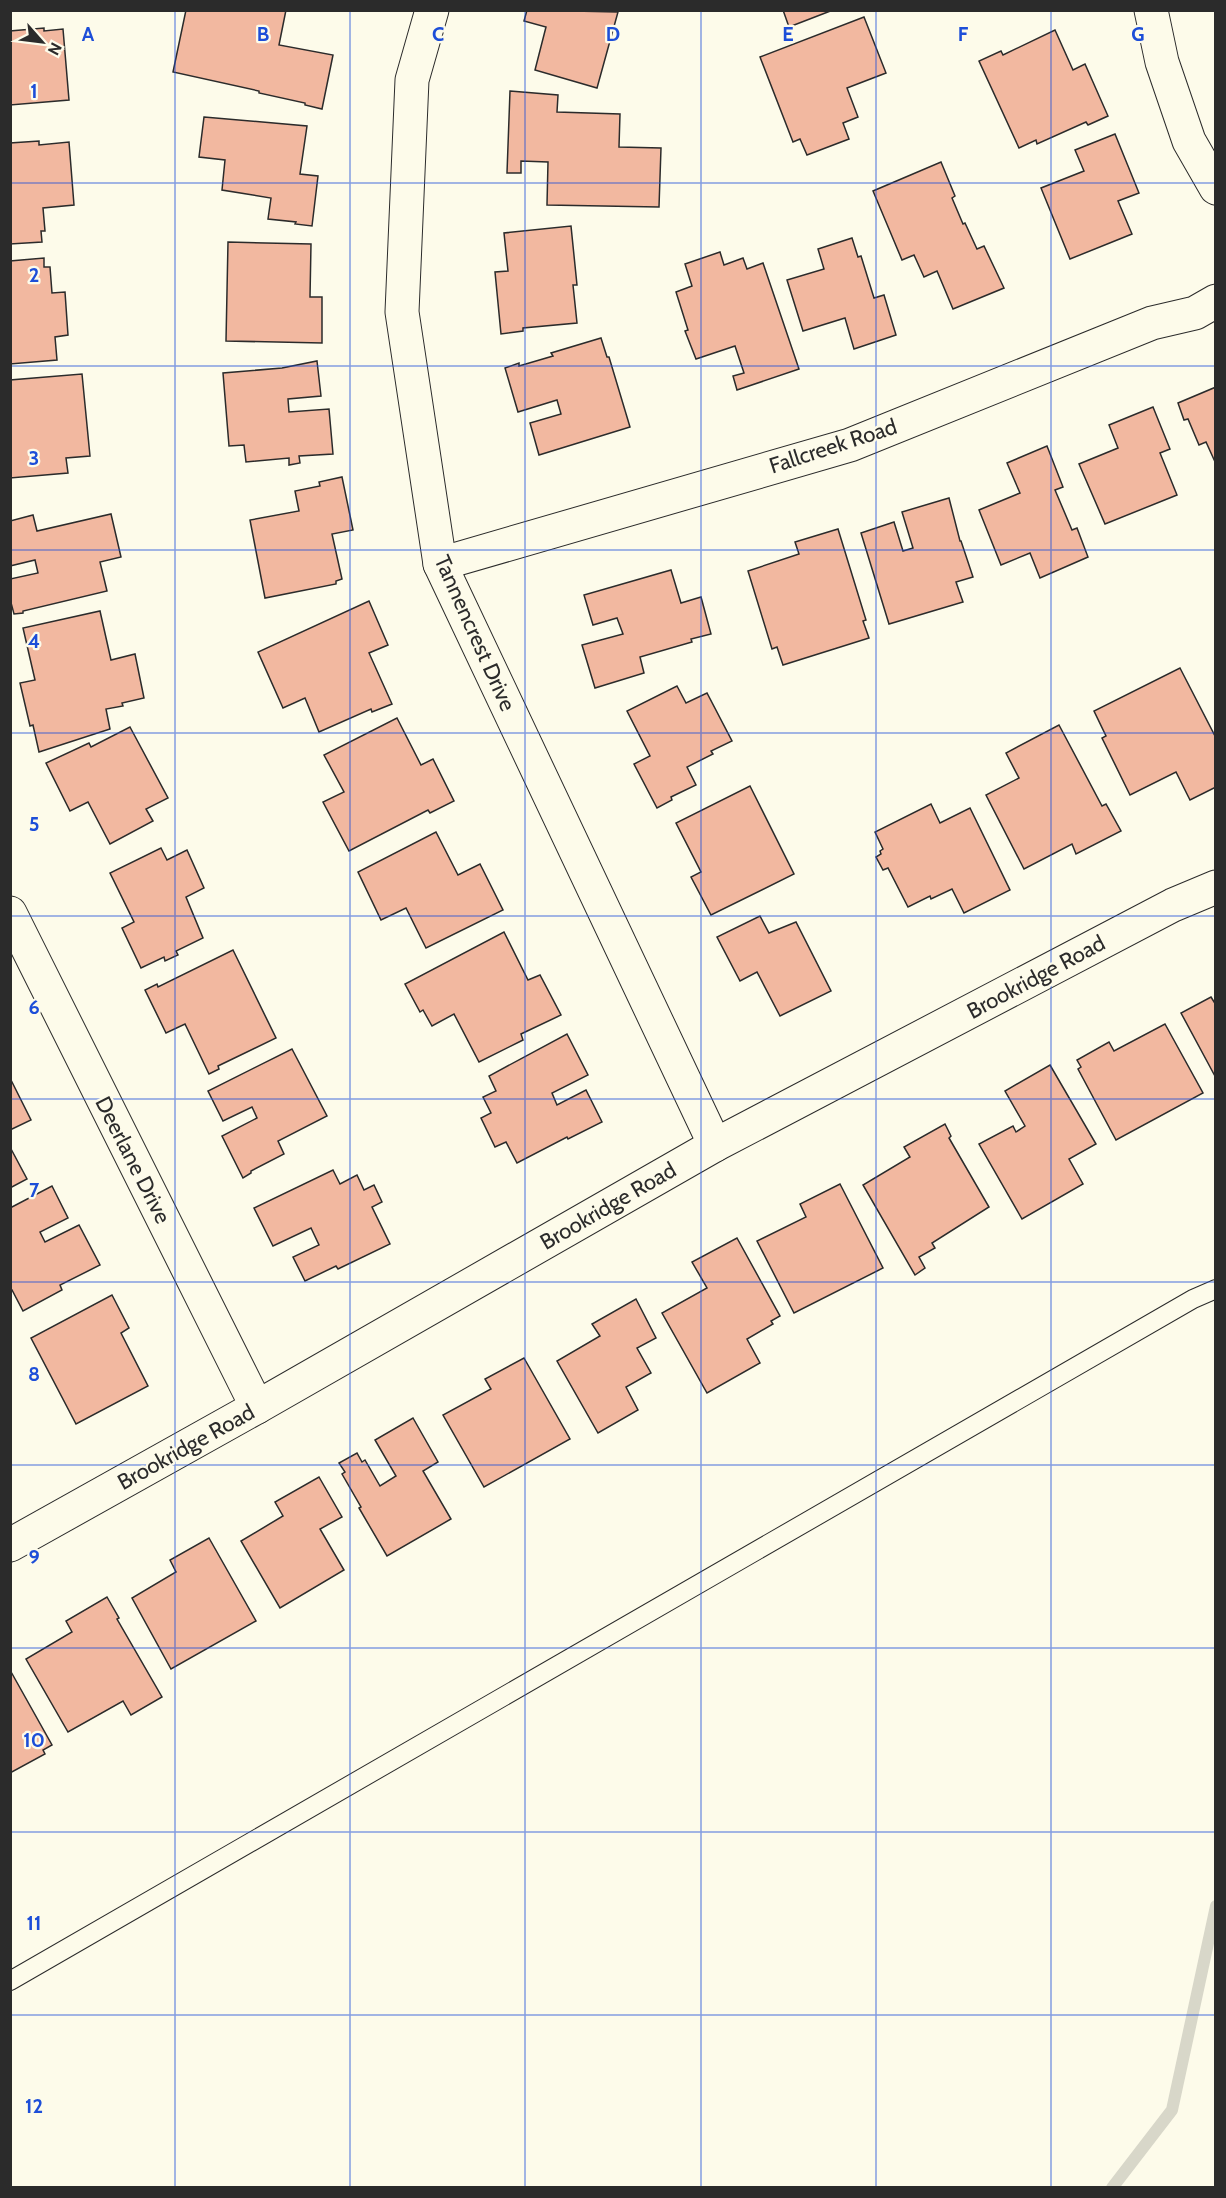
<svg xmlns="http://www.w3.org/2000/svg" width="1226" height="2198" font-family="Cabin,sans-serif">
	<style>
		.lines { fill: none; stroke-linecap: round; stroke-linejoin: round }
		.stream { stroke: #d8d7c9; stroke-width: 12 }
		.building { fill: #f2b8a0; stroke: #2b2b2b; stroke-width: 1.5 }
		.service-casing { stroke: #2b2b2b; stroke-width: 20 }
		.minor-casing { stroke: #2b2b2b; stroke-width: 35 }
		.service { stroke: #fdfbea; stroke-width: 18 }
		.minor { stroke: #fdfbea; stroke-width: 33 }
		.grid { fill: none; stroke: #1d4ed8; stroke-width: 1.5; stroke-opacity: 0.55 }
		.labels { text-anchor: middle; dominant-baseline: central; stroke-width: 4.5; stroke-linejoin: round; paint-order: stroke }
		.street-label { font-size: 22px; fill: #2b2b2b; stroke: #fdfbea }
		.grid-label { font-size: 20px; text-anchor: middle; font-weight: bold; fill: #1d4ed8; stroke: #fdfbea; stroke-width: 4.5; stroke-linejoin: round; paint-order: stroke }
	</style>
	<rect width="100%" height="100%" fill="#fdfbea"/>
	<g class="lines">
		<path class="stream" d="M1112,2188L1172,2110L1216,1906"/>
	</g>
	<g class="building">
		<path d="M186,10H286L279,45L333,55L322,109L305,105V103L259,93V91L173,72Z"/>
		<path d="M527,10L618,12L597,88L535,70L546,27L524,21Z"/>
		<path d="M783,10H833L789,27Z"/>
		<path d="M864,17L886,73L847,88L858,117L843,123L849,139L807,155L800,139L793,142L760,57Z"/>
		<path d="M44,28V31L63,29L69,100L10,105V31Z"/>
		<path d="M1055,30L1073,70L1085,64L1108,116L1088,125L1086,122L1037,144L1036,140L1019,148L979,61L1001,51L1003,55Z"/>
		<path d="M510,91L558,95L557,112L620,114L619,147L661,148L659,207L547,205L548,162L521,161V173H507Z"/>
		<path d="M204,117L307,126L300,174L318,176L312,226L295,224L296,222L268,219L271,198L222,190L225,160L199,157Z"/>
		<path d="M1115,134L1139,193L1118,201L1132,234L1070,259L1041,188L1084,171L1075,150Z"/>
		<path d="M39,141V145L69,142L74,205L43,208L45,231H41L42,242L10,244V143Z"/>
		<path d="M941,162L955,196L952,198L963,224L965,223L977,249L984,246L1004,288L953,309L937,271L924,277L914,255L902,260L873,191Z"/>
		<path d="M571,226L577,285H573L577,323L523,328V331L501,334L495,272L508,271L504,233Z"/>
		<path d="M852,238L858,257L861,256L874,298L884,295L896,335L854,349L845,318L803,331L787,280L824,269L818,249Z"/>
		<path d="M228,242L311,244L310,297H322V343L226,341Z"/>
		<path d="M720,252L724,265L743,258L747,269L763,263L799,369L737,390L733,376L744,373L735,346L696,359L685,331L688,330L676,292L692,286L685,264Z"/>
		<path d="M44,258V267H50L52,293L65,292L68,335L55,337L57,360L10,364V261Z"/>
		<path d="M601,338L607,357H609L630,427L539,455L530,423L561,414L557,400L518,412L505,368L519,363V366L553,356L551,353Z"/>
		<path d="M317,361L321,396L288,399L289,412L329,409L333,454L299,456L300,463L289,465V458L246,462L244,445L229,446L223,373L282,368Z"/>
		<path d="M82,374L90,456L66,458L68,473L10,478V380Z"/>
		<path d="M1216,387V464L1206,442L1199,445L1188,419L1184,420L1178,403Z"/>
		<path d="M1153,407L1170,449L1160,453L1177,495L1105,524L1079,464L1118,448L1109,425Z"/>
		<path d="M1047,446L1063,487L1055,490L1072,530L1077,528L1088,557L1040,578L1030,553L1001,565L979,510L1020,493L1007,463Z"/>
		<path d="M342,477L353,530L332,534L342,579L336,581V584L265,598L250,520L299,511L295,491L320,486L319,482Z"/>
		<path d="M949,498L960,541H961L973,577L956,582L963,602L889,624L861,533L894,522L903,551L913,548L902,512Z"/>
		<path d="M111,514L121,557L100,562L107,591L23,611V613L14,614L10,599V579L38,573L35,560L10,566V521L33,515L37,531Z"/>
		<path d="M838,529L866,620L863,621L869,638L783,665L777,647L772,649L748,571L799,554L795,542Z"/>
		<path d="M671,570L681,603L701,597L711,634L691,639L692,642L640,657L644,673L595,688L582,645L623,634L617,618L593,625L584,595Z"/>
		<path d="M369,601L388,645L369,653L392,704L372,712L371,709L319,732L305,698L283,708L258,652Z"/>
		<path d="M100,611L111,660L135,654L144,698L122,703L123,706L106,709L110,729L39,752L33,725L30,726L20,683L35,680L23,628Z"/>
		<path d="M1180,668L1216,738V787L1190,800L1176,772L1130,795L1102,738L1106,736L1094,711Z"/>
		<path d="M677,686L686,703L707,693L732,741L711,751L713,754L687,767L696,785L671,797L672,800L657,808L634,764L650,756L627,711Z"/>
		<path d="M397,718L421,765L433,759L454,801L430,813L428,810L349,851L323,802L344,792L324,755Z"/>
		<path d="M1059,725L1102,806L1106,804L1121,831L1076,854L1072,844L1024,869L986,795L1019,778L1006,753Z"/>
		<path d="M130,727L168,798L146,809L153,821L110,844L88,802L70,811L46,763L89,743L91,747Z"/>
		<path d="M750,786L794,874L711,915L691,877L701,872L676,823Z"/>
		<path d="M931,804L940,823L970,808L1010,890L964,913L952,889L931,899L930,896L908,907L888,868L883,870L876,857L881,854L880,851L883,849L875,832Z"/>
		<path d="M436,832L458,875L480,864L503,910L426,948L406,908L381,920L358,872Z"/>
		<path d="M161,848L167,860L187,850L204,888L186,897L203,938L176,951L178,955L165,961L164,957L141,968L122,928L134,922L110,873Z"/>
		<path d="M760,916L769,933L796,922L831,991L780,1016L757,972L740,981L717,937Z"/>
		<path d="M504,932L528,980L540,975L561,1015L521,1034L523,1040L479,1062L454,1014L432,1026L423,1010L420,1012L405,984Z"/>
		<path d="M233,950L276,1038L218,1066L219,1069L209,1074L185,1024L166,1033L145,990L157,984L158,987Z"/>
		<path d="M1211,997L1216,1005V1078L1181,1013Z"/>
		<path d="M1165,1024L1203,1093L1116,1140L1078,1069L1081,1067L1077,1060L1109,1042L1114,1051Z"/>
		<path d="M567,1034L588,1075L552,1093L557,1105L586,1090L602,1122L568,1139L567,1137L517,1163L506,1142L495,1147L481,1118L491,1113L483,1097L496,1091L489,1076Z"/>
		<path d="M292,1049L327,1116L278,1141L284,1154L251,1171V1173L243,1178L222,1136L257,1118L252,1107L223,1121L208,1091Z"/>
		<path d="M1050,1065L1096,1144L1069,1159L1083,1184L1022,1219L979,1144L1013,1126L1016,1132L1025,1126L1005,1091Z"/>
		<path d="M10,1078L31,1120L10,1130Z"/>
		<path d="M945,1124L951,1136L949,1138L989,1207L932,1243L935,1248L919,1257L925,1268L915,1275L863,1185L910,1157L904,1147Z"/>
		<path d="M10,1147L27,1179L10,1188Z"/>
		<path d="M333,1170L340,1184L357,1175L364,1190L374,1185L382,1202L372,1207L390,1244L338,1269L336,1266L305,1281L293,1257L319,1245L311,1228L273,1246L254,1208Z"/>
		<path d="M840,1184L883,1268L794,1313L757,1241L806,1217L800,1204Z"/>
		<path d="M52,1186L68,1218L40,1232L45,1242L79,1225L100,1265L60,1285L62,1290L23,1311L12,1290L10,1291V1208Z"/>
		<path d="M737,1238L780,1316L771,1321L773,1324L747,1339L760,1363L707,1393L662,1313L707,1288L692,1262Z"/>
		<path d="M112,1295L129,1328L121,1333L148,1386L76,1424L31,1338Z"/>
		<path d="M636,1299L656,1338L637,1348L651,1373L626,1387L638,1410L598,1433L557,1361L600,1336L592,1324Z"/>
		<path d="M524,1358L570,1439L484,1487L443,1415L491,1389L485,1379Z"/>
		<path d="M413,1418L438,1462L423,1471L451,1519L387,1556L359,1508L361,1507L342,1474L345,1472L339,1463L357,1453L362,1462L365,1460L380,1486L396,1476L375,1440Z"/>
		<path d="M319,1477L342,1517L320,1529L344,1570L280,1608L241,1541L283,1516L275,1502Z"/>
		<path d="M209,1538L256,1621L171,1669L132,1598L176,1572L170,1560Z"/>
		<path d="M107,1597L119,1618L117,1619L162,1697L131,1715L123,1701L68,1732L26,1659L72,1632L66,1621Z"/>
		<path d="M10,1670L52,1745L43,1750L45,1754L10,1773Z"/>
	</g>
	<g class="lines">
		<g class="service-casing">
			<path id="service" d="M10,1981L1193,1299L1216,1289"/>
		</g>
		<g class="minor-casing">
			<g id="minor">
				<path d="M432,10L412,80L402,312L440,564L715,1145"/>
				<path d="M1151,10L1162,62L1189,141L1216,188"/>
				<path d="M440,564L850,445L1152,323L1195,313L1216,301"/>
				<path d="M10,913L257,1407"/>
				<path d="M10,1545L257,1407L715,1145L1173,905L1216,887"/>
			</g>
		</g>
		<use href="#service" class="service"/>
		<use href="#minor" class="minor"/>
	</g>
	<path class="grid" d="M175,10V2188M350,10V2188M525,10V2188M701,10V2188M876,10V2188M1051,10V2188M10,183H1216M10,366H1216M10,550H1216M10,733H1216M10,916H1216M10,1099H1216M10,1282H1216M10,1465H1216M10,1648H1216M10,1832H1216M10,2015H1216"/>
	<g class="labels">
		<g class="street-label">
			<text transform="translate(833 446) rotate(-18)">Fallcreek Road</text>
			<text transform="translate(475 633) rotate(66)">Tannencrest Drive</text>
			<text transform="translate(1036 977) rotate(-28)">Brookridge Road</text>
			<text transform="translate(133 1160) rotate(63)">Deerlane Drive</text>
			<text transform="translate(608 1206) rotate(-30)">Brookridge Road</text>
			<text transform="translate(186 1447) rotate(-29)">Brookridge Road</text>
		</g>
	</g>
	<g class="grid-label">
		<text x="88" y="41">A</text>
		<text x="263" y="41">B</text>
		<text x="438" y="41">C</text>
		<text x="613" y="41">D</text>
		<text x="788" y="41">E</text>
		<text x="963" y="41">F</text>
		<text x="1138" y="41">G</text>
		<text x="34" y="98">1</text>
		<text x="34" y="282">2</text>
		<text x="34" y="465">3</text>
		<text x="34" y="648">4</text>
		<text x="34" y="831">5</text>
		<text x="34" y="1014">6</text>
		<text x="34" y="1197">7</text>
		<text x="34" y="1381">8</text>
		<text x="34" y="1564">9</text>
		<text x="34" y="1747">10</text>
		<text x="34" y="1930">11</text>
		<text x="34" y="2113">12</text>
	</g>
	<rect width="1226" height="2198" fill="none" stroke="#2b2b2b" stroke-width="24"/>
	<g transform="translate(42 42) rotate(118)" stroke="#fdfbea" stroke-width="4.5" paint-order="stroke">
	<path d="M0-4.5L10 22L0 15L-10 22Z" fill="#2b2b2b"/>
	<text y="-9" font-size="16" font-weight="bold" text-anchor="middle" fill="#2b2b2b">N</text>
	</g>
</svg>
